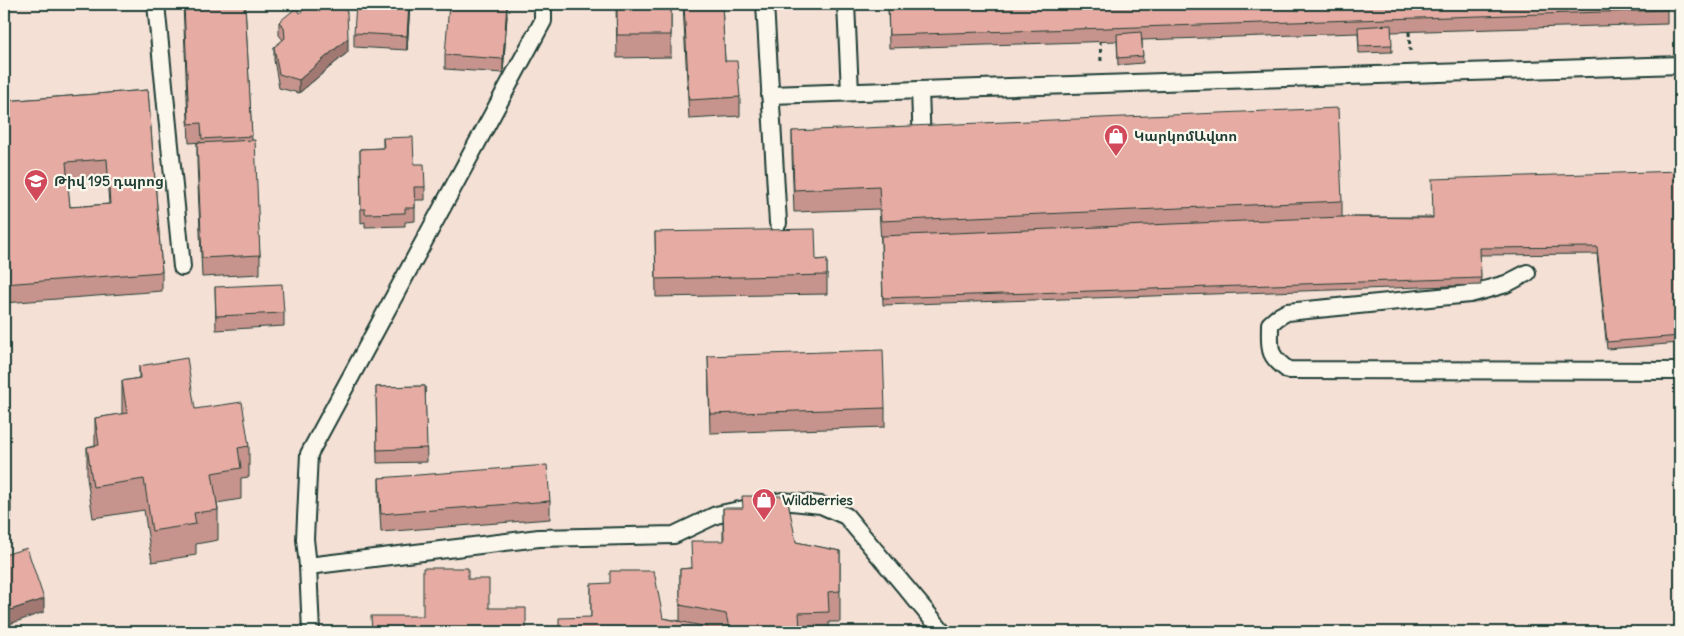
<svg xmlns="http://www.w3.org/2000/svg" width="1684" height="636" font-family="Delius,'Noto Sans Armenian',sans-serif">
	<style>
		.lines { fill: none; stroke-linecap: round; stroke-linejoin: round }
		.lane-casing { stroke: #1f3d34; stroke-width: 20 }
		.path { stroke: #1f3d34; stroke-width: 3; stroke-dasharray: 4 4; stroke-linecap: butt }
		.lane { stroke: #fbf7ec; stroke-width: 16 }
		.wall { fill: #c6948c; stroke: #1f3d34; fill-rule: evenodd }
		.shaded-wall { fill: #a17872; stroke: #1f3d34 }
		.building { fill: #e6aca3; stroke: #1f3d34; fill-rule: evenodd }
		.labels { text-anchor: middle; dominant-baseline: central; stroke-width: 4.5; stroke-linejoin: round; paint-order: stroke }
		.poi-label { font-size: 14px; font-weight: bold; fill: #1f3d34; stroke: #fbf7ec; text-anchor: start }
	</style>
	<rect width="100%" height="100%" fill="#f5e0d6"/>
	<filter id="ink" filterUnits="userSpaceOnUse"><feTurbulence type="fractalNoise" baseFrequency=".02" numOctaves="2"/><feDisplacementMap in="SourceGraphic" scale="10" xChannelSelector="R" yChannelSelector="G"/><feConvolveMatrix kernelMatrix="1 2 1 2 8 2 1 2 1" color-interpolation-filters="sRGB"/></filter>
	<g filter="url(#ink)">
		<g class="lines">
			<g class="lane-casing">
				<g id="lane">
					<path d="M156,4L182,267"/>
					<path d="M765,4L778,223"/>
					<path d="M846,4L850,92"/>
					<path d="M920,90L922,147"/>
					<path d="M770,95L1680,65"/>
					<path d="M1527,273L1506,284L1470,294L1287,312L1278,317L1270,324C1270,349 1267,355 1288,370L1680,371"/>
					<path d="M768,504L782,501L821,505L846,516L943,632"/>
					<path d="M308,566L539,538L674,535L716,515L744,509"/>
					<path d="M311,632L308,566L305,539L309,454L543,21V4"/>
				</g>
			</g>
			<g class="path">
				<path d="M1409,32L1410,51"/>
				<path d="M1100,41L1101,61"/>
			</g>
			<use href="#lane" class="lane"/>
		</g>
		<g class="wall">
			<path d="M183,4H245L252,140L260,255V274L202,277L197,162V143H201V142L189,143Z"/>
			<path d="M410,4L407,50L354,47V33Z"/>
			<path d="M616,4H671V57L617,58Z"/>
			<path d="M683,4H722L725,61L740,97V116L689,119Z"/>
			<path d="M888,4H1667V24L1391,32L1392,52L1359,53L1358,33L1142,40L1143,63L1118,65L1117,41L889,48Z"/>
			<path d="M300,13L348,52L299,93L279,88L274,60V47L283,40L279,35V22Z"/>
			<path d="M507,16L503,73L445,69V55Z"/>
			<path d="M148,90L162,272V291L4,303V101ZM107,178L109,204L70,207L67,181Z"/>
			<path d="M792,131L1342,201V217H1433L1680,171V343L1607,349L1597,254L1480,255L1481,285L883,305L881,243L879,209L794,212L792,154Z"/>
			<path d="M383,138L414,164L425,187V200H415V221L405,222V226L365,227V222L361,223L360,149L383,148Z"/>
			<path d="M655,232L816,260L827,259V294L656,297Z"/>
			<path d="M215,287L284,313V326L216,330Z"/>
			<path d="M708,356L885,408V427L710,433Z"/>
			<path d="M139,366L195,409L249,446V477L241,478V499L217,503L218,510V540L196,544V555L152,562L144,510L93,518L87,478V447L95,445V418L122,414V381L139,378Z"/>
			<path d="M425,386L427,462L377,463L376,387Z"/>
			<path d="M379,478L550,501V519L381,532L379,496Z"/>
			<path d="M723,508L796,542L840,551V622H829V632H559L591,617V584L663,618L680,621V569L691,568L723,541Z"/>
		</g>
		<g class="shaded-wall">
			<path d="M409,4H410L407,50V36Z"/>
			<path d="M507,4V16L503,73V59Z"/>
			<path d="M348,38V52L299,93V80Z"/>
			<path d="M11,500V519L4,521V502Z"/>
			<path d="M44,599V612L4,626V612Z"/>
		</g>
		<g class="building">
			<path d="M184,4H245L252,136L202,139L201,123L189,124Z"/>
			<path d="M311,4H314L319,10L342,7L347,12L348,38L299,80L279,74L274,47L285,38L284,27L279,22L296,8L300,13Z"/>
			<path d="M356,4H409L407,36L354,33Z"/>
			<path d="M449,4H507L503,59L445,55Z"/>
			<rect x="617" y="4" width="54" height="31"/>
			<path d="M684,4H722L725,61H737L740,97L689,100Z"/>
			<path d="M888,4H1667V10L889,35Z"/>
			<path d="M1391,25L1392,45L1359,46L1358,27Z"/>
			<path d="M1141,32L1143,56L1118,58L1117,34Z"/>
			<path d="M148,90L162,272L4,284V101ZM107,159L110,204L70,207L66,162Z"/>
			<path d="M1338,108L1342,201L881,221L879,186L794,190L792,131Z"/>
			<path d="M413,137L414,164H424L425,187H414L415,208H405V213L365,214V209H361L360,149L384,148L383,138Z"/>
			<path d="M255,140L260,255L202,258L197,143Z"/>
			<path d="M1680,171V336L1607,342L1597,247L1480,248L1481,278L883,298L881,236L1342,217L1433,218L1432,179Z"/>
			<path d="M815,229L816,260L827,259V275L656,279L655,232Z"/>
			<path d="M282,284L284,313L216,316L215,287Z"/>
			<path d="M883,350L885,408L710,414L708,356Z"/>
			<path d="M187,358L195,409L242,402L249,446L238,448L241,468L212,473L218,510L194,513L196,524L152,531L144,479L93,487L87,447L99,445L95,418L127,413L122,381L140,378L139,366Z"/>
			<path d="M425,386L427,448L377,450L376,387Z"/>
			<path d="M547,465L550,501L381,514L379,478Z"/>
			<path d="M4,478L11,500L4,502Z"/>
			<path d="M742,496H787L796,542L840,551V591L828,592L829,612L799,613L800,632H730L726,614L680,605V569L692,568L691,541H724L723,508H743Z"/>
			<path d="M27,548L44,599L4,612V555Z"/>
			<path d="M423,568H468V579H489V608H526V632H538H372L371,616H423Z"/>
			<path d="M610,571H654L663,618L707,627V632H559V618L591,617V584L610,583Z"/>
		</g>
	</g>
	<defs>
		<g id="shop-pin" transform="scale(1.25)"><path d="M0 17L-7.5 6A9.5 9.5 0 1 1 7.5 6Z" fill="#d1495b" stroke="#fbf7ec"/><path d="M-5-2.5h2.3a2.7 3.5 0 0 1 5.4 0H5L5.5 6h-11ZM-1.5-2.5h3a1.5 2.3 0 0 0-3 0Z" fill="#fff"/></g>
		<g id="school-pin" transform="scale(1.25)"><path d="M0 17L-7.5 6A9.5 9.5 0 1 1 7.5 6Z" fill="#d1495b" stroke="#fbf7ec"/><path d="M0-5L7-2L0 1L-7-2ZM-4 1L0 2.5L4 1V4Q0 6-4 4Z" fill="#fff"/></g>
	</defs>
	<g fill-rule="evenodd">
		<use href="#shop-pin" x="1116" y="136"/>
		<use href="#school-pin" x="36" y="181"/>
		<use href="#shop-pin" x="764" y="500"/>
	</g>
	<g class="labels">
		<g class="poi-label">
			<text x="1134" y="136">ԿարկոմԱվտո</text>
			<text x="54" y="181">Թիվ 195 դպրոց</text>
			<text x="782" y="500">Wildberries</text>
		</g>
	</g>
	<rect width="1684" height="636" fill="none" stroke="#fbf7ec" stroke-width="20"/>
	<rect x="10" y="10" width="1664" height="616" fill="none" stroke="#1f3d34" stroke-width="2" filter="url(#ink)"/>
</svg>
